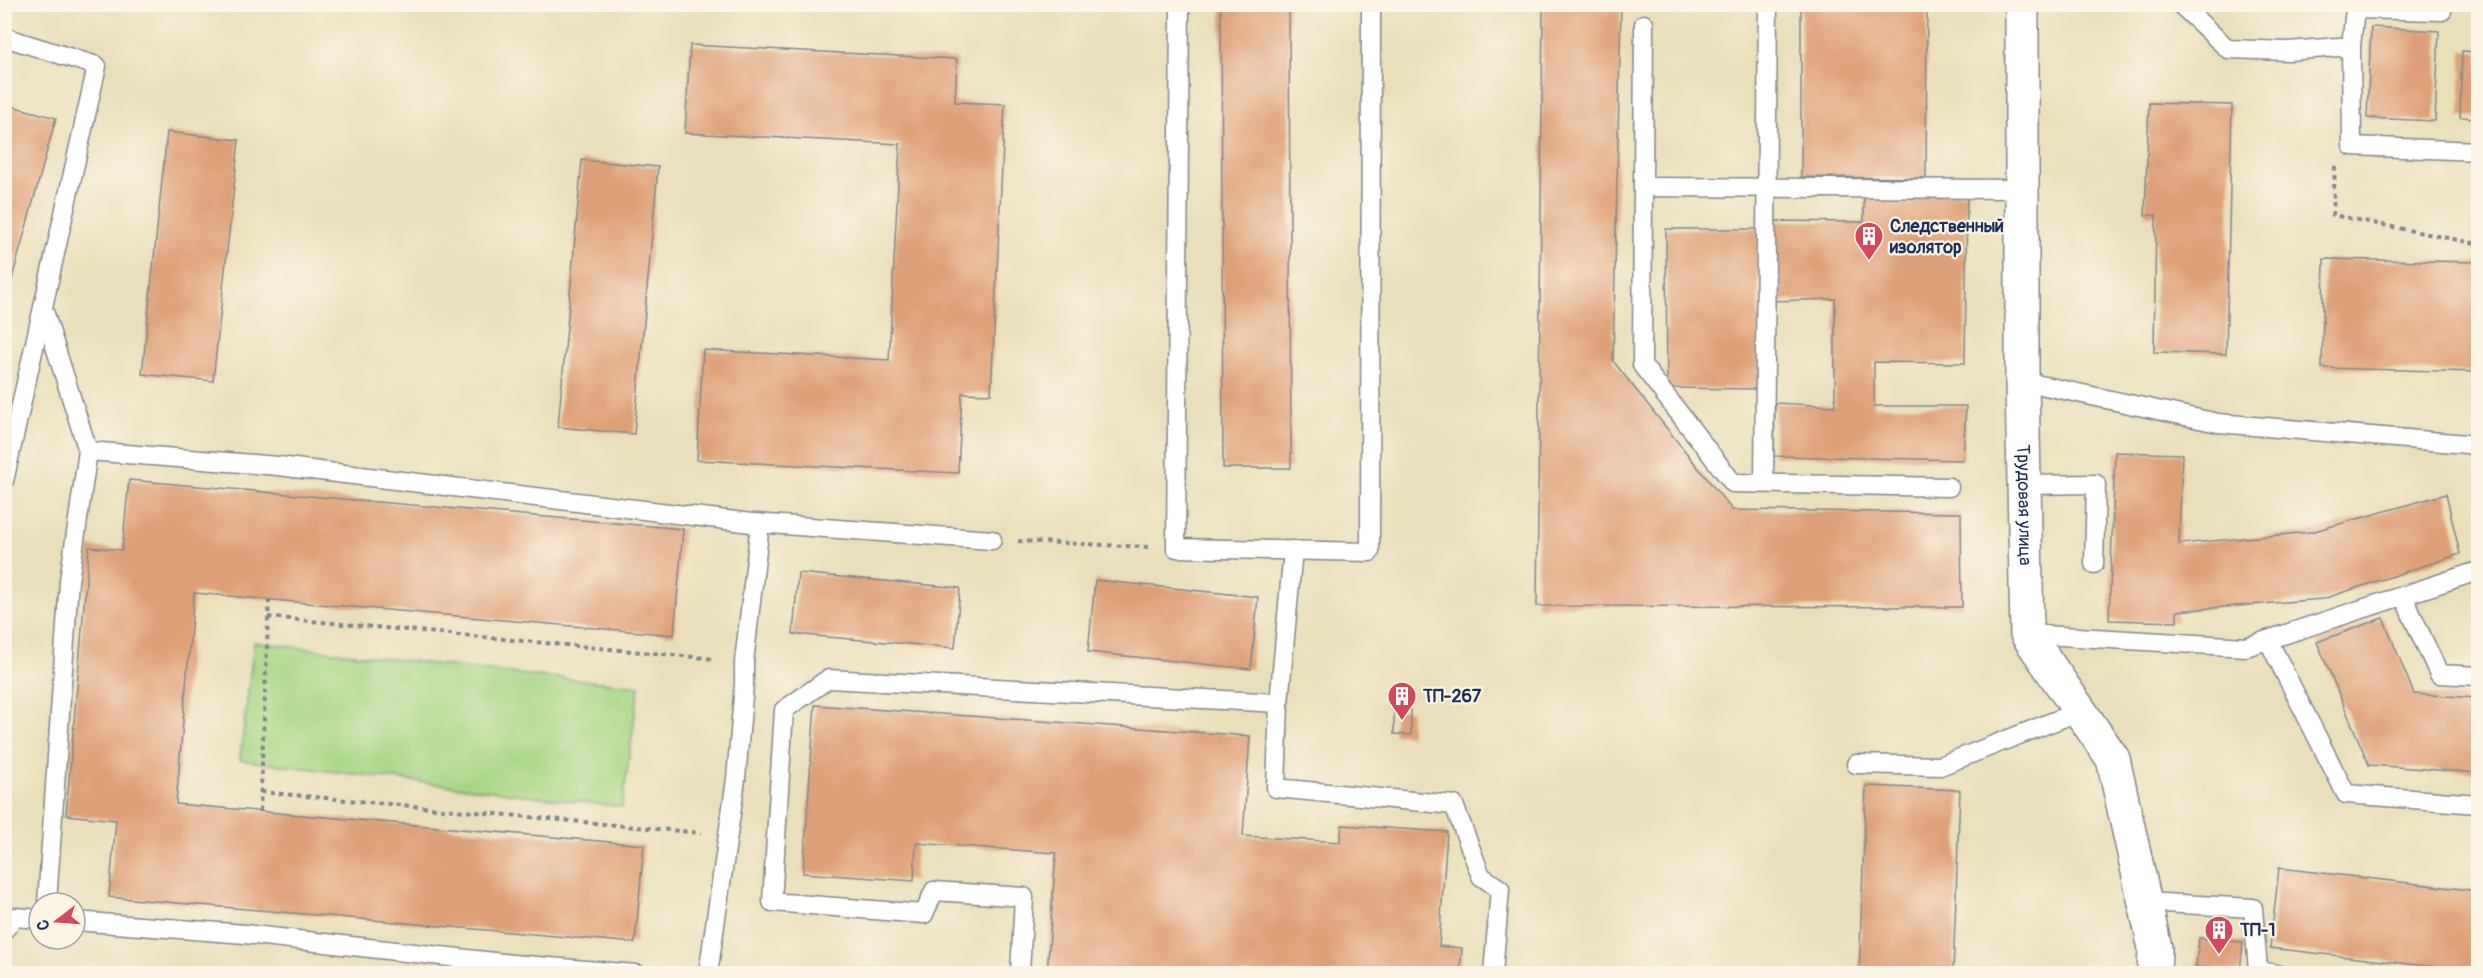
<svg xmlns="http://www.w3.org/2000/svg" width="2483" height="978" font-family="Pangolin,sans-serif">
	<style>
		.green { fill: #a5d684; stroke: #608271; stroke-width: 1.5 }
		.building { fill: #dea078 }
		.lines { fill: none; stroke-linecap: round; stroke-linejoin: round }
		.lane-casing { stroke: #82878c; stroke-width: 21 }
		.street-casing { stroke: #82878c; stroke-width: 36 }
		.path { stroke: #82878c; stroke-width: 4; stroke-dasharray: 4.5 4.5; stroke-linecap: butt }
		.lane { stroke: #fff; stroke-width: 18 }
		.street { stroke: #fff; stroke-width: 33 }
		.labels { text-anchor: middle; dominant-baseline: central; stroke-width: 4.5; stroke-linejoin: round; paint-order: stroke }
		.poi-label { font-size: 18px; font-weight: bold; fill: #1b2f5e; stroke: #fcf5e5; text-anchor: start }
		.street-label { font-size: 18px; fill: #1b2f5e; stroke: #fcf5e5 }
	</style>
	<rect width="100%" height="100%" fill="#fcf5e5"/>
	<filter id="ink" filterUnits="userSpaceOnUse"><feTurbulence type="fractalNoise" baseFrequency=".0167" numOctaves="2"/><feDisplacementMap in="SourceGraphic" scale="12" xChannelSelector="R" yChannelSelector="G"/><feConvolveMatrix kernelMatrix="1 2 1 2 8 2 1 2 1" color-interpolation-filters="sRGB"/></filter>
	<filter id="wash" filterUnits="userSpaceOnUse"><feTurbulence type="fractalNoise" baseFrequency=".008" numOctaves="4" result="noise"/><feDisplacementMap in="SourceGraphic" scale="24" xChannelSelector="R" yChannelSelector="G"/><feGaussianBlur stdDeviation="1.35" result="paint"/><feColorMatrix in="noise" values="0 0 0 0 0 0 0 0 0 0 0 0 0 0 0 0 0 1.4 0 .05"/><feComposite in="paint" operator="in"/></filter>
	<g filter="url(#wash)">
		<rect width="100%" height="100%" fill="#e9dfba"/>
		<path class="green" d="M254,642L499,672L639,686L622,807L240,760Z"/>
		<g id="blocks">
			<g class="building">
				<path d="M1221,4H1289L1291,468H1223Z"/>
				<path d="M1801,4H1927L1926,178L1801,177Z"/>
				<path d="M1543,5H1621L1613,361L1732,510L1961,513L1962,607L1537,606Z"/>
				<path d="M2371,27L2439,31L2435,121L2367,118Z"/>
				<path d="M690,45L957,59L955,102L1005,104L991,394L962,393L958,473L697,460L703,350L889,360L900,144L685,133Z"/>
				<path d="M2462,51L2478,52V118L2460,117Z"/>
				<path d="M2149,103L2232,105L2226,354L2154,352L2156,215H2145Z"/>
				<path d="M4,104L56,118L5,304H4Z"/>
				<path d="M167,132L239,140L213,381L142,374Z"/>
				<path d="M582,160L658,167L634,434L558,427Z"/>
				<path d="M1864,191L1967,193L1965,363L1874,362V406H1966L1963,460L1774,456L1775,403L1835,406V299L1772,301L1774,221L1864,222Z"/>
				<path d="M1666,229H1758L1759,389L1667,388Z"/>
				<path d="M2324,259L2478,262V372L2322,368Z"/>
				<path d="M2115,452L2182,454L2179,544L2311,532L2446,494L2460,554L2323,599L2177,611V622L2109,620Z"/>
				<path d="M129,480L683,529L674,635L194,593L176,804L644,845L635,943L109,897L116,820L66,815L89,547L122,550Z"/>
				<path d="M798,573L960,588L955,648L793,634Z"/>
				<path d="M1095,580L1258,597L1251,669L1088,652Z"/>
				<path d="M2383,618L2414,694L2478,698V773L2369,765L2317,642Z"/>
				<path d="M815,705L1250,736L1243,836L1340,842L1342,825L1447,832L1439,946L1462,948L1460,974H1047L1056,853L916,843L914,881L803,873Z"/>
				<path d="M1394,710H1411V735L1394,734Z"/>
				<path d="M1866,786L1960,790L1953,974H1859Z"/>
				<path d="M2279,868L2478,891V972L2270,948Z"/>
				<path d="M2199,938L2243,942L2240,972L2196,967Z"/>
			</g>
		</g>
	</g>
	<g filter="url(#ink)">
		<use href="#blocks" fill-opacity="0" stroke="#82878c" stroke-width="1.5"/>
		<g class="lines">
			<g class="lane-casing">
				<g id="lane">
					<path d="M1180,4L1176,548L1370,552L1371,4"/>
					<path d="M2180,4L2228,49L2288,51L2351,46L2355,9L2442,11"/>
					<path d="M4,37L97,66L4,481"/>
					<path d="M2351,46L2352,146L2478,151"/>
					<path d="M1643,187L1644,24"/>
					<path d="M44,311L88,451"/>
					<path d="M2022,381L2218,423L2478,445"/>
					<path d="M1764,483L1768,4"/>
					<path d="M2024,485L2096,484L2094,564"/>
					<path d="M1949,487L1733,483L1642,365L1643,187L2022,189"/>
					<path d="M754,523L992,540"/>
					<path d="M2403,596L2439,674L2478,676"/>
					<path d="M2027,634L2246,647L2478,571"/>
					<path d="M2268,640L2346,794L2478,804"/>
					<path d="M1279,703L1293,550"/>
					<path d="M1856,764L1940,766L2080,711"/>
					<path d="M2145,902L2253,908L2258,971L2277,974"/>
					<path d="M47,903L69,581L88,451L278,466L760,524L744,662V684L736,779L708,974"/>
					<path d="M75,921L245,934L512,964L636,974"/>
					<path d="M4,930L15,917L39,919"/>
					<path d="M1020,974L1024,897L934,891L924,914L772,902L784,710L828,679L1279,703L1276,788L1454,805L1481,876L1500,889L1493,974"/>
				</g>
			</g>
			<g class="street-casing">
				<g id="street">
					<path id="s1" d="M2022,4V381L2027,634L2113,759L2155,948L2154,974"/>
				</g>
			</g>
			<g class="path">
				<path d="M2335,166L2333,215L2478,244"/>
				<path d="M1018,541L1148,547"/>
				<path d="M268,617L716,659"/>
				<path d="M261,792L701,833"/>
				<path d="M260,811L269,599"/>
			</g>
			<use href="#lane" class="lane"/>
			<use href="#street" class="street"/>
		</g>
	</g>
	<defs>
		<g id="building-pin" transform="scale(1.5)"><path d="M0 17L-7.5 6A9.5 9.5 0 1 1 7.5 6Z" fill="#d1495b" stroke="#fcf5e5"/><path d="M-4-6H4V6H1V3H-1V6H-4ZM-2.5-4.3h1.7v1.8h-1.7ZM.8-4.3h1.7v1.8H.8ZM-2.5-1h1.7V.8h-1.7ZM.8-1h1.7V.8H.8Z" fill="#fff"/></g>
	</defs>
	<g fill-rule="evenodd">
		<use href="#building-pin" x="1869" y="236"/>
		<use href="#building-pin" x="1402" y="696"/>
		<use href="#building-pin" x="2219" y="930"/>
	</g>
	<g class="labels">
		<g class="poi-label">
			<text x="1890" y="226">Следственный<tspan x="1890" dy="21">изолятор</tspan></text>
			<text x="1423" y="696">ТП-267</text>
			<text x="2240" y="930">ТП-1</text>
		</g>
		<g class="street-label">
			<text stroke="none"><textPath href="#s1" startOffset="501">Трудовая улица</textPath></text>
		</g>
	</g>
	<rect width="2483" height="978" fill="none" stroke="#fcf5e5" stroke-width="24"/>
	<g transform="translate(57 921) rotate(253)"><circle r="28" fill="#fcf5e5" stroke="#a2a6af" stroke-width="1.5"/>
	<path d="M0-4.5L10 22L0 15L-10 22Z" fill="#d1495b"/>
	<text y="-9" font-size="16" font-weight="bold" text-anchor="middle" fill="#1b2f5e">С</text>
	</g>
</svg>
